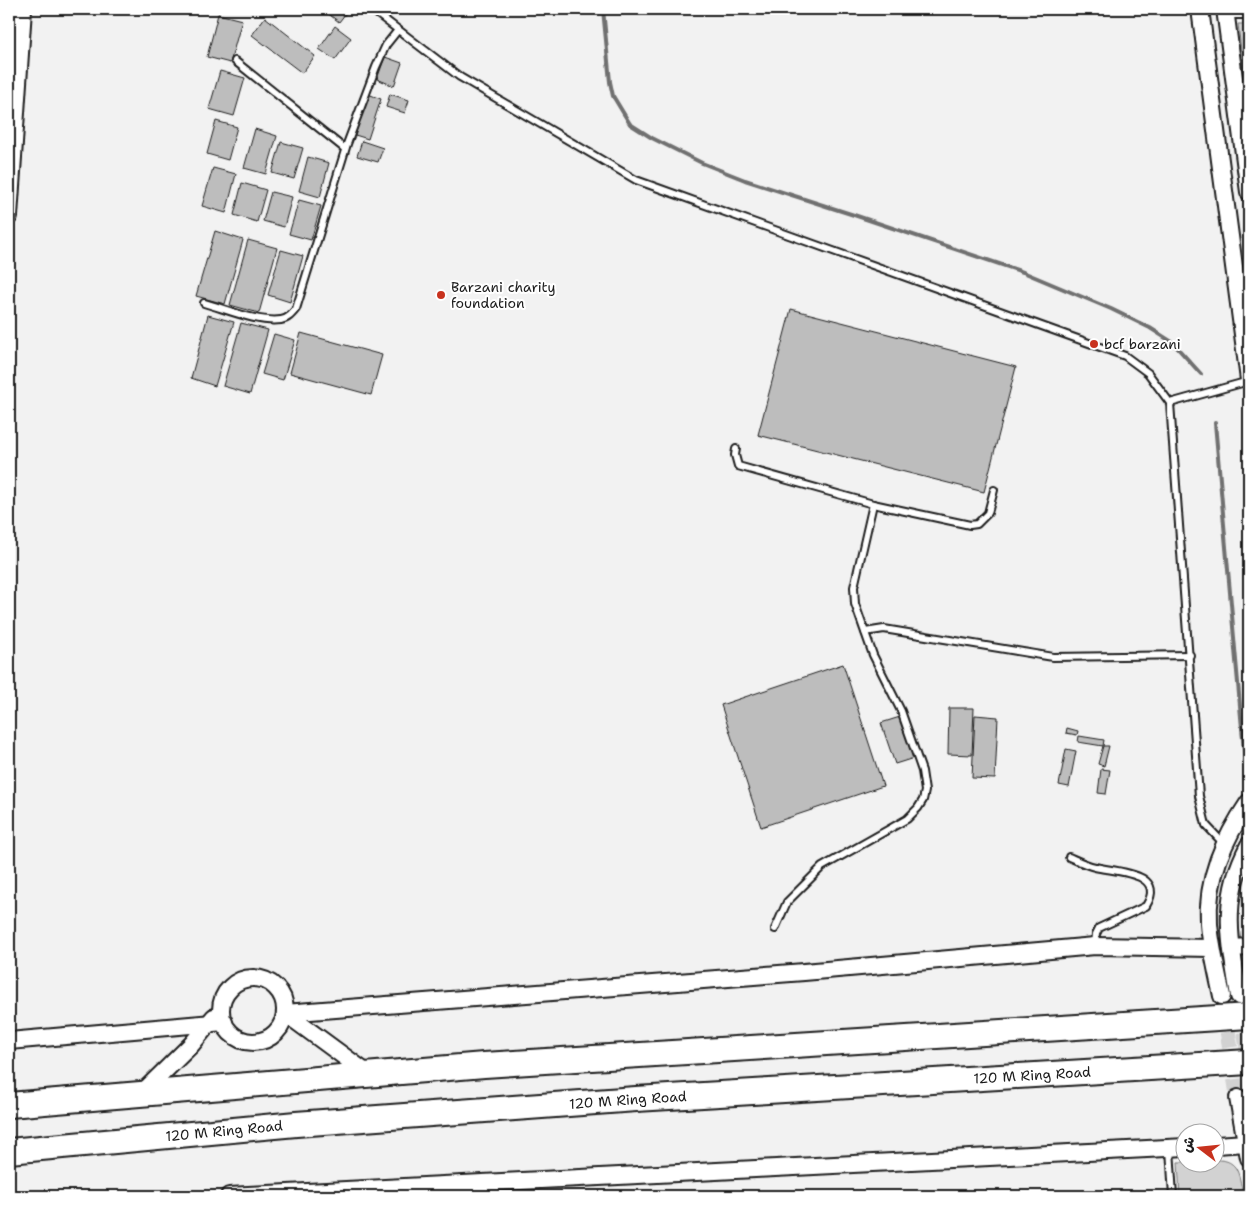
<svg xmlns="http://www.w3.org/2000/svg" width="1258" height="1205" font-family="'Shantell Sans','Playpen Sans Arabic',sans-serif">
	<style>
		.green { fill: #d2d2d2; stroke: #777 }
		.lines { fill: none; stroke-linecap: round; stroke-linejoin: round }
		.stream { stroke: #707070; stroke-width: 4 }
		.building { fill: #bdbdbd; stroke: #1c1c1c }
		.tertiary-tunnel { stroke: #d2d2d2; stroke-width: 16; stroke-dasharray: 16 8; stroke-linecap: butt }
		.service-casing { stroke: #1c1c1c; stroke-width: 10 }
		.minor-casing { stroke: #1c1c1c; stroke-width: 16 }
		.tertiary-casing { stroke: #1c1c1c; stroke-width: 20 }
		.motorway-casing { stroke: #1c1c1c; stroke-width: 28 }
		.service { stroke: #fff; stroke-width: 6 }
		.minor { stroke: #fff; stroke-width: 12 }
		.tertiary { stroke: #fff; stroke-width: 16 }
		.motorway { stroke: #fff; stroke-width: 24 }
		.poi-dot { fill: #c8321e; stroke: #fff; stroke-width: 2 }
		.labels { text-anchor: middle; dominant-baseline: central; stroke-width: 4; stroke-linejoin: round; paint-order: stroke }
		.poi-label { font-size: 14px; fill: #1c1c1c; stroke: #fff; text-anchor: start }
		.street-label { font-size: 14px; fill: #1c1c1c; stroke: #fff }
	</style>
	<rect width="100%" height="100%" fill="#f2f2f2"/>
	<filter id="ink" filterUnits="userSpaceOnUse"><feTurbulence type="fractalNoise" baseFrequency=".02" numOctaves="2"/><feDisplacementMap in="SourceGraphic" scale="10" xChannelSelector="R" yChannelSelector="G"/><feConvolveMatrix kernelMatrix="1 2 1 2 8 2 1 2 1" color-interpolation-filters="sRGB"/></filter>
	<g filter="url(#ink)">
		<g class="green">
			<path d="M1238,24H1249V93H1246Z"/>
			<path d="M1216,1160C1240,1159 1239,1177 1243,1196H1180L1178,1162H1216Z"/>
		</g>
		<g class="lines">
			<g class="stream">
				<path d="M603,9L610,82L613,96L630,124L652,138L702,163L745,180L854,215L1023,272L1111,309L1150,328L1172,342L1201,374"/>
				<path d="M1215,423L1245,762"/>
			</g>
		</g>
		<g class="building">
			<path d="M322,9H349L339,22Z"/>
			<path d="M218,14L242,20L230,63L207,57Z"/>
			<path d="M265,17L315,56L302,73L252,35Z"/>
			<path d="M335,26L351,38L335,60L319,49Z"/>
			<path d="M385,57L402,63L394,86L377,79Z"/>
			<path d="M220,71L245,78L234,116L209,109Z"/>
			<path d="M368,94L381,99L368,139L355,135Z"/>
			<path d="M390,94L409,100L405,113L386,107Z"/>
			<path d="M216,121L237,127L228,160L207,154Z"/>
			<path d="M255,129L277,136L266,174L244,168Z"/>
			<path d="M362,141L383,148L378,162L357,156Z"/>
			<path d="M281,142L303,148L294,179L272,173Z"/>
			<path d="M308,157L329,163L320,197L299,191Z"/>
			<path d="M213,168L236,174L226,213L202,206Z"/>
			<path d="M242,183L266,190L257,222L234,215Z"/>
			<path d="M271,192L292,197L284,227L263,221Z"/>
			<path d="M299,200L321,206L311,240L289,234Z"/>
			<path d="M215,231L243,240L225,304L196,296Z"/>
			<path d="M248,240L277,248L259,313L230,305Z"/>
			<path d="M281,250L303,256L290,302L268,295Z"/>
			<path d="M791,309L1016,367L984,492L758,435Z"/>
			<path d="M208,315L234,322L215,386L191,378Z"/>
			<path d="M241,323L268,330L250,394L223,386Z"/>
			<path d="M301,333L382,355L371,395L290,373Z"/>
			<path d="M274,334L295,340L283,380L262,374Z"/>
			<path d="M843,664L883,786L761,827L721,705Z"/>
			<path d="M949,708H974L972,755L948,754Z"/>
			<path d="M975,715L998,717L995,779L972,778Z"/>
			<path d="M900,717L914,758L895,764L881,723Z"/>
			<path d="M1067,728L1078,731L1077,735L1066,733Z"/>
			<path d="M1079,736L1104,740L1103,746L1078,742Z"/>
			<path d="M1103,746H1109L1104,766L1098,764Z"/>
			<path d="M1066,749L1076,751L1069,787L1059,785Z"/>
			<path d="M1101,769L1110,770L1106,794L1098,793Z"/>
		</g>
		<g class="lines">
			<g class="tertiary-tunnel">
				<path d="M1224,1008L1238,1098"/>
				<path d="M1241,1008L1249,1057"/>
			</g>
			<g class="service-casing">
				<g id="service">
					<path d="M371,9L460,77L636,180L1125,356L1148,373L1170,403L1199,796L1206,825L1223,843"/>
					<path d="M235,61L345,149"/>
					<path d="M204,303C226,309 258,323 281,320C288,319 292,314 296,309L347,144L376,67L386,45L398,30"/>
					<path d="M1170,403L1249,381"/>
					<path d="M736,449L735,455L738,466L873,504L970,525L977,524L988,513L994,490"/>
					<path d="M865,632L884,629L1053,657L1190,655"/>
					<path d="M1069,857C1078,861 1086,865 1095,867C1116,872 1167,872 1146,906L1099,928L1096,934L1095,945"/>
					<path d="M775,929L787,902L822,867L907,819L918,808L923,800L925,791L922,771L901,711L873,655L855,604L854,587L873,504"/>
					<path d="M1170,1149L1173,1196"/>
				</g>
			</g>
			<g class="minor-casing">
				<path id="minor" d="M1226,12H1249"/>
			</g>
			<g class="tertiary-casing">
				<g id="tertiary">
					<path d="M1200,9L1249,380"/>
					<path d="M1225,9L1249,192"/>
					<path d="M9,216L23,9"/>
					<path d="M1232,948L1249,947"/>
					<circle cx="253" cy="1010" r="32"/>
					<path d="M1222,996C1217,972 1211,948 1209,924C1206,878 1224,839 1249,802"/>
					<path d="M1239,996C1230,939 1220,899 1249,845"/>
					<path d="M285,1013L804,972L1095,946L1212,948"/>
					<path d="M285,1013L368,1074"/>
					<path d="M9,1041L224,1022"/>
					<path d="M141,1094L192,1044L214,1017"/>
					<path d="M1238,1098L1249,1158"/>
					<path d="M1216,1145L1246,1143"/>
					<path d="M229,1196L1186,1147"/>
				</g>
			</g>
			<g class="motorway-casing">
				<g id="motorway">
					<path d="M9,1105L484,1065L1249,1016"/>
					<path id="s1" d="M9,1151L296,1124L636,1099L1249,1062"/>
				</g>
			</g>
			<use href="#service" class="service"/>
			<use href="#minor" class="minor"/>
			<use href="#tertiary" class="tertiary"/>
			<use href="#motorway" class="motorway"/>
		</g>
	</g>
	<g class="poi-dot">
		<circle cx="441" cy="295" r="5"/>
		<circle cx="1094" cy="344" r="5"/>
	</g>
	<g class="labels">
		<g class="poi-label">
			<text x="451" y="287">Barzani charity<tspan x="451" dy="16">foundation</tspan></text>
			<text x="1104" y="344">bcf barzani</text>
		</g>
		<g class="street-label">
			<text stroke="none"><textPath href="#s1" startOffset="1026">120 M Ring Road</textPath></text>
			<text stroke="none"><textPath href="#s1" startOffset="621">120 M Ring Road</textPath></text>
			<text stroke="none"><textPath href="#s1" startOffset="216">120 M Ring Road</textPath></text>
		</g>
	</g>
	<rect width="1258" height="1205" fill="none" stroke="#fff" stroke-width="30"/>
	<rect x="15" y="15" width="1228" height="1175" fill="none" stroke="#1c1c1c" stroke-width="2" filter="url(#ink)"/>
	<g transform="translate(1200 1148) rotate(286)"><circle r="24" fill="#ffffff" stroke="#a4a4a4"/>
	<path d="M0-4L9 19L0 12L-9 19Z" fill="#c8321e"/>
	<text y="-8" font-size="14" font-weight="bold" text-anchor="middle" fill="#1c1c1c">ش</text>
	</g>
</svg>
